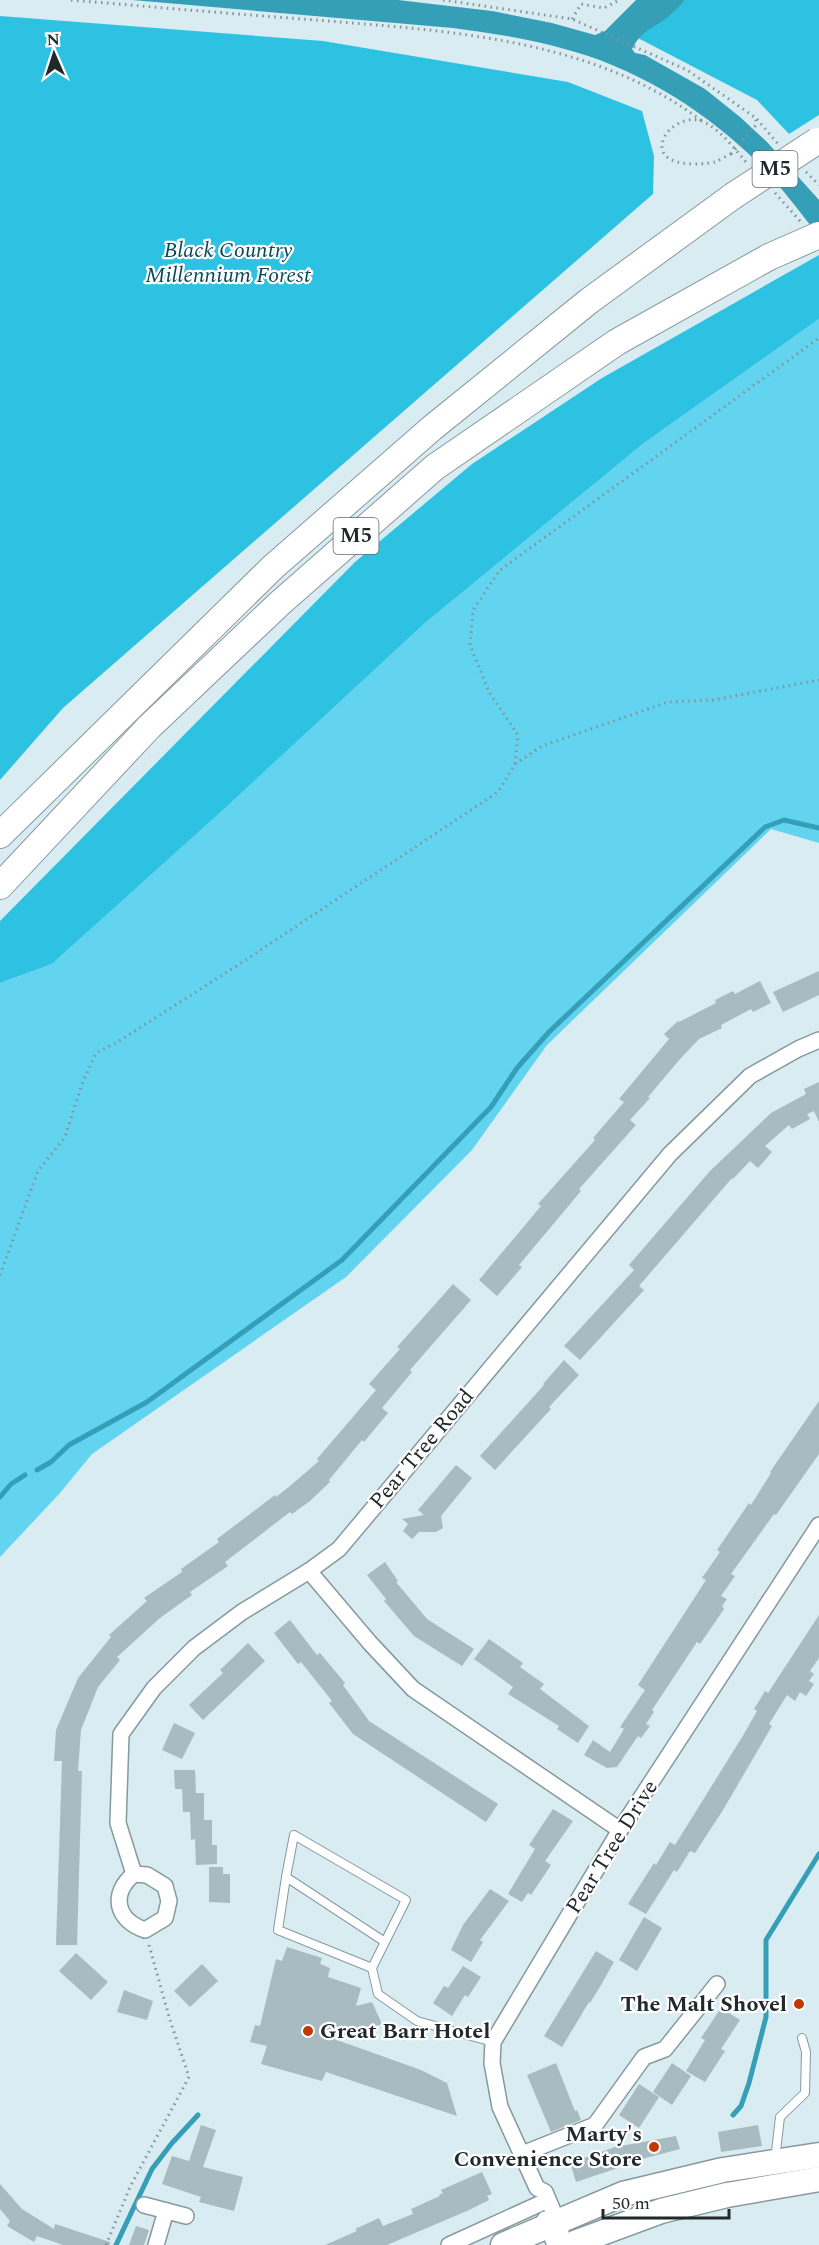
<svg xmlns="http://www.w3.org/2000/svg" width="819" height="2245" font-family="Spectral,serif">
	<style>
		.green { fill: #62d4f0 }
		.forest { fill: #2ec2e2 }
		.water { fill: #369fb8 }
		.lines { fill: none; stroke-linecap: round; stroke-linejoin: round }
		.stream { stroke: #369fb8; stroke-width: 5 }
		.building { fill: #a7bbc0 }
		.service-casing { stroke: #86999e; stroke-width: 10 }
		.minor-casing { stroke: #86999e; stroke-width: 18 }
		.trunk-casing { stroke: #86999e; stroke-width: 27 }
		.motorway-casing { stroke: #86999e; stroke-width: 28 }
		.path { stroke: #849296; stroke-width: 3; stroke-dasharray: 1.5 4.5; stroke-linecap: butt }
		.service { stroke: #fff; stroke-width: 8 }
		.minor { stroke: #fff; stroke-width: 15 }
		.trunk { stroke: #fff; stroke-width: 24 }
		.motorway { stroke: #fff; stroke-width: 26 }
		.motorway-bridge-casing { stroke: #86999e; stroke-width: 28; stroke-linecap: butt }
		.path-bridge { stroke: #849296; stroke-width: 3; stroke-dasharray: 1.5 4.5; stroke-linecap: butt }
		.motorway-bridge { stroke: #fff; stroke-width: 26 }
		.poi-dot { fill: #c13904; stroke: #fff; stroke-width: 2 }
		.labels { text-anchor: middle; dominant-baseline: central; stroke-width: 4.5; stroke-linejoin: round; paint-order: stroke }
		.shield { fill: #fff; stroke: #64696b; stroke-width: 1.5 }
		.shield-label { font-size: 21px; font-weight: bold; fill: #21292b }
		.park-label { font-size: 22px; font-style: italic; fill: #0c4956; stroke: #fff }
		.street-label { font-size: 22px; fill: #21292b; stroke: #fff }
		.poi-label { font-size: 22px; font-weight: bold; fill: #21292b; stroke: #fff; text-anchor: end }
	</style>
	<rect width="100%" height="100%" fill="#d8ecf1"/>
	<path class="green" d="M819,319V843L771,829L547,1045L472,1150L346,1277L92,1454L60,1493L0,1557V983L52,964L223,810L425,623L644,443Z"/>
	<g class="forest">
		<path d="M685,0H819V115L789,134L757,100L638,38C653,24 670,15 685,0Z"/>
		<path d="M0,16L323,41L568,82L642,111L654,156L653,194L63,708L0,780Z"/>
		<path d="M819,255V319L644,443L425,623L223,810L52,964L0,983V921L355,562L472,464L602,378Z"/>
	</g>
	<path class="water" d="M132,0H398L492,11L552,23L595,35L605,31L636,0H685C679,7 672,14 664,20C649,30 641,32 632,49L635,53L645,55L705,89L740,117L767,142L819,200V236C797,209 776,179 751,156C698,106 632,66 561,48C526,38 489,33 453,28Z"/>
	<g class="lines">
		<g class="stream">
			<path d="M37,1470L51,1462L69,1445L147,1402L342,1260L491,1107L517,1068L549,1032L765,827L784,820L819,828"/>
			<path d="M0,1497L11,1484L25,1475"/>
			<path d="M733,2115L741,2106L749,2083L766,2017V1940L819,1854"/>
			<path d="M116,2245L152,2169L172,2143L198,2115"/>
		</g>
	</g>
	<g class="building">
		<path d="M819,971V995L783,1012L773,992Z"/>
		<path d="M760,981L771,1003L753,1012L751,1009L721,1025L722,1028L699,1039L680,1059L648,1097L650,1098L630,1120L636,1125L579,1189L581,1191L519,1265L522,1267L497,1296L479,1280L541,1206L538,1204L595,1140L593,1138L624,1102L619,1099L669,1039L664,1034L678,1021L679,1022L716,1003L715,1000L733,991L735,994Z"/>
		<path d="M819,1082V1122L814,1111L807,1114L810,1119L792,1129L789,1125L765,1146L772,1152L758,1168L750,1161L733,1179L732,1178L639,1286L644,1290L580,1360L564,1346L634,1270L629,1265L710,1171L771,1113L806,1094L804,1089Z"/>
		<path d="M453,1284L471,1300L410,1370L412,1372L382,1408L388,1413L364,1442L362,1440L329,1480L330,1482L310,1501L292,1514L290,1512L225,1562L228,1566L190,1592L192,1595L160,1618L117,1657L120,1660L98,1687L81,1730L78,1771H82L77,1945H56L62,1761H54L56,1730L78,1678L111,1637L109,1635L147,1601L144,1598L182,1572L181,1569L219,1542L217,1539L275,1495L276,1497L290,1486L319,1461L317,1459L376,1390L369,1384L400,1349L397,1347Z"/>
		<path d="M564,1360L579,1375L549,1407L551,1409L495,1470L480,1456L544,1385L543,1384Z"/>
		<path d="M819,1401V1454L776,1515L774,1514L731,1574L735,1576L721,1596L727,1599L722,1606L724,1609L700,1644L697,1642L652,1710L654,1712L646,1724L650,1726L641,1738L638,1736L617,1767L607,1768L584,1755L593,1740L610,1752L624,1729L620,1727L645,1690L638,1685L706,1580L702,1578L720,1552L717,1550L749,1503L751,1505L771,1473L770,1472Z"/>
		<path d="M456,1465L472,1478L441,1516L443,1528L436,1532H419L412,1539L403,1531L408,1524L402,1519L424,1515L418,1510Z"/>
		<path d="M385,1562L398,1581L396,1582L427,1619L474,1649L462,1666L414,1636L384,1601L386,1599L367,1575Z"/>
		<path d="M819,1615V1658L810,1671L814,1674L809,1681L814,1684L806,1696L800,1692L795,1701L787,1695L769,1724L772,1726L723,1810L695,1853L690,1851L677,1872L674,1870L646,1914L628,1904L654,1863L656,1865L670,1842L675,1845L744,1734L757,1711L754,1709L765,1691L768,1693Z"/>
		<path d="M290,1620L317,1655L320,1653L345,1683L343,1685L369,1721L498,1804L486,1822L353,1734L329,1703L332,1701L301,1662L298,1664L274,1633Z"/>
		<path d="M489,1639L523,1663L520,1667L544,1684L540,1689L589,1726L578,1743L557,1729L559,1726L508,1694L513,1687L474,1659Z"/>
		<path d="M248,1643L265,1661L203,1720L189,1705L223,1673L220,1670Z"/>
		<path d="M174,1723L195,1733L182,1759L162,1750Z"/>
		<path d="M174,1770H195L196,1793H204V1820H212V1845H217V1864L196,1865L195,1839L191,1840L190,1812H183L182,1789H175Z"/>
		<path d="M553,1809L573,1821L545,1861L551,1865L531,1895L528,1893L522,1902L508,1894L535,1849L529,1845Z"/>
		<path d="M209,1867H223V1874H230V1903L209,1902Z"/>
		<path d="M490,1889L509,1901L480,1940L483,1942L471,1962L451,1950L463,1925Z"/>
		<path d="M644,1917L662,1928L637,1971L619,1960Z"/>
		<path d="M287,1947L322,1958L320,1964L330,1968L328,1977L361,1988L356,2006L372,2002L382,2024L337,2040L421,2070L447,2083L457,2116L326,2072L322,2081L261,2064L267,2046L250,2042L255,2025L260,2026L276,1959L282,1961Z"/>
		<path d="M596,1951L614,1962L601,1985L590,2003L589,2002L562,2047L544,2036Z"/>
		<path d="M76,1953L108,1982L91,2000L59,1971Z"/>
		<path d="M202,1964L218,1981L190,2007L174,1991Z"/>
		<path d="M463,1966L481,1977L468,1997L465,1995L452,2016L433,2003L444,1986L448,1988Z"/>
		<path d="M124,1990L153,2001L147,2020L117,2012Z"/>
		<path d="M721,2008L740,2020L721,2049L725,2051L705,2082L686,2071L705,2040L701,2038Z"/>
		<path d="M556,2063L575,2111L577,2110L581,2120L551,2132L527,2075Z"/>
		<path d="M672,2063L691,2076L672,2105L653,2092Z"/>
		<path d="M639,2084L659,2097L639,2128L619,2115Z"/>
		<path d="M201,2125L216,2130L203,2167L243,2177L234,2211L199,2202L201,2197L162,2184L172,2156L189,2161Z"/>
		<path d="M758,2125L762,2146L721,2152L718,2132Z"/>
		<path d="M676,2136L680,2149L627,2163V2165L576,2182L570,2163L615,2147Z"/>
		<path d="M482,2172L492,2194L487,2196L489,2200L469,2210L387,2245H325L357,2231L355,2229L379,2218L383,2226L413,2214L411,2209L440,2196L439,2195L443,2193L441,2190Z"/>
		<path d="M0,2184L22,2209L54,2229L55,2224L110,2242V2245H63L37,2236L34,2242L7,2226L10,2221L0,2209Z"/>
		<path d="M136,2226L149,2230L144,2245H129Z"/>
	</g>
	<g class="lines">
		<g class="service-casing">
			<g id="service">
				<path d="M286,1877L278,1930L372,1968"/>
				<path d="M385,1942L286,1877L294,1835L406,1900L372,1968L378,1994L417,2021L493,2042"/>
				<path d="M775,2160L780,2117L805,2093L806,2052L802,2038"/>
			</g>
		</g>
		<g class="minor-casing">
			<g id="minor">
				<path d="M620,1830L413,1689L370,1643L309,1571L339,1549L670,1154L750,1076L798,1049L819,1040"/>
				<path d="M134,1874L118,1823L121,1734L154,1688L194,1648L242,1612L309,1571"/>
				<path d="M134,1874L147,1875L165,1886L169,1901L165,1918L145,1930C116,1920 110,1894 134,1874Z"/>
				<path d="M522,2154L595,2125L644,2057L665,2049L717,1984"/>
				<path d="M144,2205L186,2216"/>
				<path d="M545,2219L555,2245"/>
				<path d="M561,2230L545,2192L537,2188L500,2107L492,2063L493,2042L620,1830L819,1525"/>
				<path d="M156,2245L166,2211"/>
				<path d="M449,2245L548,2200"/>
			</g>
		</g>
		<g class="trunk-casing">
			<g id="trunk">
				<path d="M503,2245L623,2194L723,2170L819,2155"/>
				<path d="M569,2245L661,2211L727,2195L819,2179"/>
			</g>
		</g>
		<g class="motorway-casing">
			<g id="motorway">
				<path d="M0,835L273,567L432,428L589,301L733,196"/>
				<path d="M0,886L149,727L280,603L435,467L617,342L769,257"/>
			</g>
		</g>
		<g class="path">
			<path d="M71,0C153,7 234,14 316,20C448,31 592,38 702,121"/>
			<path d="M443,0L572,19L687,70L756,118V125"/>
			<path d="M572,19L581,4L604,8L619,0"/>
			<path d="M757,119L778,144"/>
			<path d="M731,154C726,156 720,160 715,162C701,165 664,167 662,148C661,129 686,115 702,121C720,129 734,148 746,162"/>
			<path d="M806,172L819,185"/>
			<path d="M775,193L801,222"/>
			<path d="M515,764L542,746L668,702L713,700L819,680"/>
			<path d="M0,1275L38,1171L65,1137L82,1084L96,1053L119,1041L235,967L498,792L515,764L518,735L489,692L470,645L473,610L500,570L819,338"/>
			<path d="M106,2245L130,2187L189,2077L170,2020L149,1945"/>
		</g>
		<use href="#service" class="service"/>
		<use href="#minor" class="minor"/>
		<use href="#trunk" class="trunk"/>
		<use href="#motorway" class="motorway"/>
		<g class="motorway-bridge-casing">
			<g id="motorway-bridge">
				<path d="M733,196L817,141"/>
				<path d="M769,257L819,235"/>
			</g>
		</g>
		<path class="path-bridge" d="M731,154L756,125"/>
		<use href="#motorway-bridge" class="motorway-bridge"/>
	</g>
	<g class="poi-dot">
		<circle cx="799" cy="2004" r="6"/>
		<circle cx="308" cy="2031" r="6"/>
		<circle cx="654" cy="2147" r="6"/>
	</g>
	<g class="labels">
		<g class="shield">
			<rect x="752.5" y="151" width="45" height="36" rx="4.5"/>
			<rect x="333.5" y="518" width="45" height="36" rx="4.5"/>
		</g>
		<g class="shield-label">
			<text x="775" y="169">M5</text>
			<text x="356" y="536">M5</text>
		</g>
		<g class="park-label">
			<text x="228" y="250">Black Country<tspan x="228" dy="25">Millennium Forest</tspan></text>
		</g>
		<g class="street-label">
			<text transform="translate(422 1449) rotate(-50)">Pear Tree Road</text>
			<text transform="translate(612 1847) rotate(-58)">Pear Tree Drive</text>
		</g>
		<g class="poi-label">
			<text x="787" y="2004">The Malt Shovel</text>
			<text x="320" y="2031" text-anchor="start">Great Barr Hotel</text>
			<text x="642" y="2134">Marty's<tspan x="642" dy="25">Convenience Store</tspan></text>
		</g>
	</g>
	<g transform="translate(54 54) rotate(357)" stroke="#ffffff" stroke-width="4.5" paint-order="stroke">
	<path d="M0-4.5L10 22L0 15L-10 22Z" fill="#21292b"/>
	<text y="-9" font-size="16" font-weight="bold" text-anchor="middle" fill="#21292b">N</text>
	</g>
	<path d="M603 2209v9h126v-9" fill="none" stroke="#21292b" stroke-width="3"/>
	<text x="612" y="2209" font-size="18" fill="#21292b" stroke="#ffffff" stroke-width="4.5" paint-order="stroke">50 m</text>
</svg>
